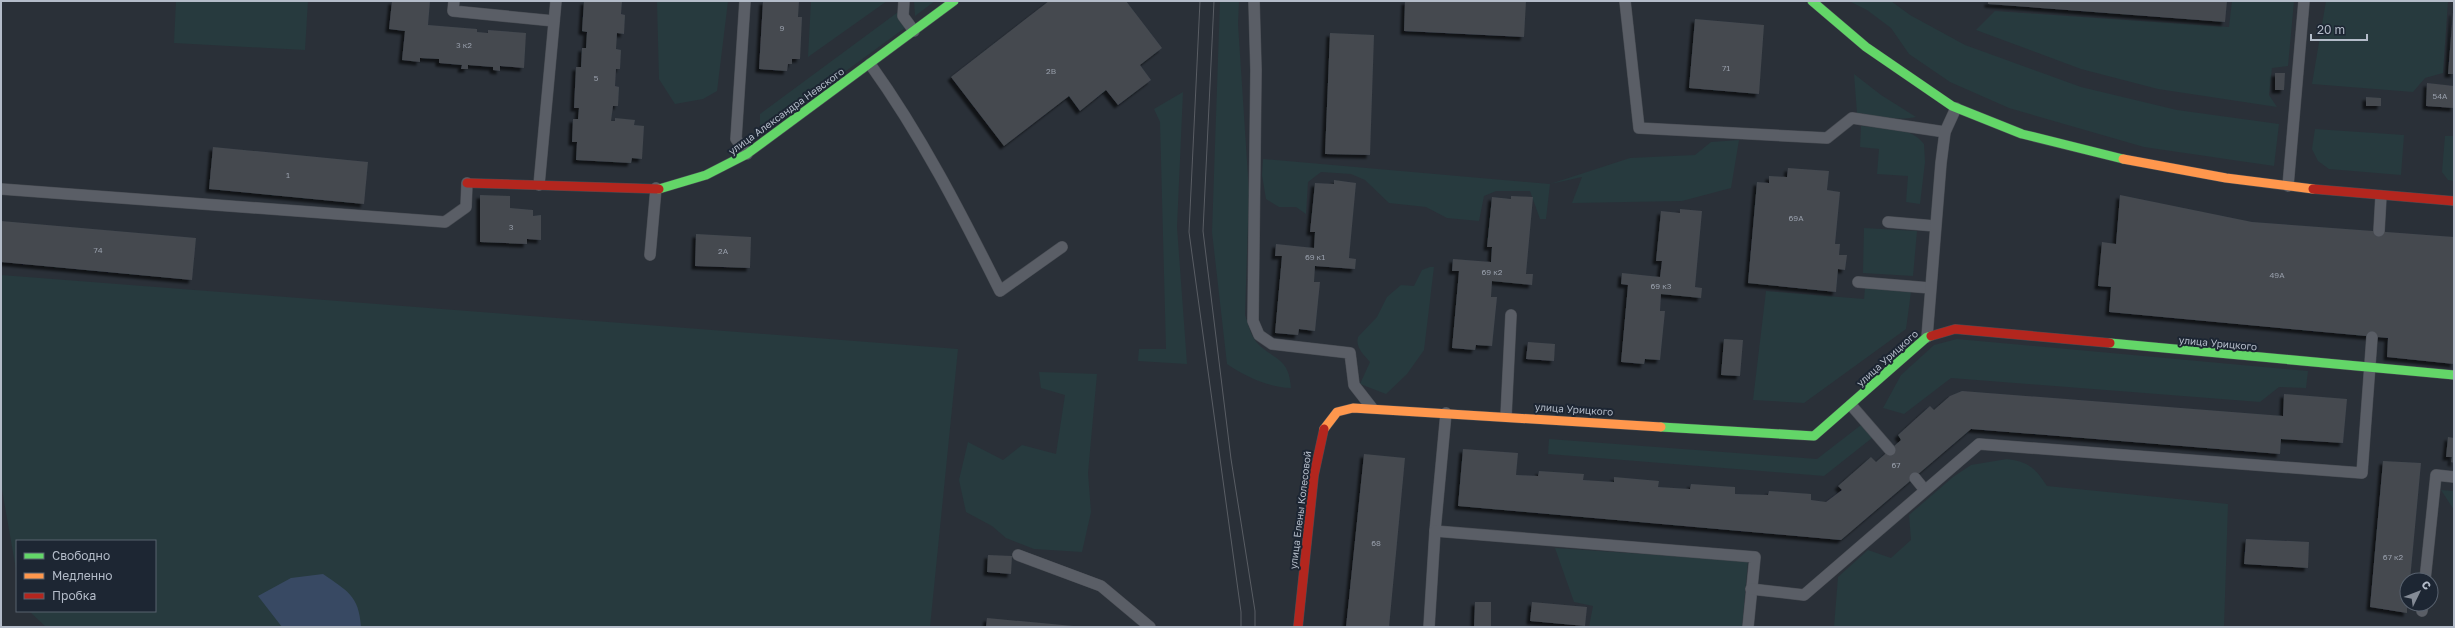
<svg xmlns="http://www.w3.org/2000/svg" width="2455" height="628" font-family="'Golos Text',sans-serif">
	<style>
		.green { fill: #273a3e }
		.water { fill: #384963 }
		.building { fill: #444950; filter: url(#shadow) }
		.lines { fill: none; stroke-linecap: round; stroke-linejoin: round }
		.lane-casing { stroke: #484c53; stroke-width: 12 }
		.fast-casing { stroke: #484c53; stroke-width: 10 }
		.slow-casing { stroke: #484c53; stroke-width: 10 }
		.jam-casing { stroke: #484c53; stroke-width: 10 }
		.lane { stroke: #5a5e66; stroke-width: 11 }
		.fast { stroke: #63d668; stroke-width: 9 }
		.slow { stroke: #ff974d; stroke-width: 9 }
		.jam { stroke: #b3261e; stroke-width: 9 }
		.tram { stroke: #595d64; stroke-width: 1 }
		.labels { text-anchor: middle; dominant-baseline: central; stroke-width: 4; stroke-linejoin: round; paint-order: stroke }
		.number-label { font-size: 8px; fill: #989fab }
		.street-label { font-size: 10px; fill: #b4bcc9; stroke: #1d2633 }
	</style>
	<defs>
		<filter id="shadow"><feDropShadow dx="-3.5" dy="3.5" stdDeviation="1" flood-color="#0009"/></filter>
	</defs>
	<rect width="100%" height="100%" fill="#2a3038"/>
	<g class="green">
		<path d="M176,1H308L305,50L174,43Z"/>
		<path d="M657,1H728L717,91L703,99L675,104L659,79Z"/>
		<path d="M811,1H887L808,57Z"/>
		<path d="M914,1H935L915,16Z"/>
		<path d="M1220,1H1239L1238,24L1249,192L1245,315C1249,326 1251,338 1260,346C1278,361 1289,360 1291,388C1268,387 1246,377 1227,364L1212,232Z"/>
		<path d="M1849,1H1891L1910,15L1965,45L2081,87L2177,110L2279,124L2274,166L2144,147L2009,108L1950,82L1909,54L1891,28L1867,10Z"/>
		<path d="M2232,1H2294L2288,66L2272,68L2269,95L2277,107L2158,89L2081,69L1976,30L1995,11L2229,27Z"/>
		<path d="M2326,1H2448L2443,73L2425,78L2413,92L2312,84Z"/>
		<path d="M898,12L897,17L906,27L760,134V114Z"/>
		<path d="M1854,74L1881,95L1916,117C1896,121 1876,116 1857,113Z"/>
		<path d="M1183,92L1177,227L1187,364L1138,361L1139,349H1166L1160,122L1154,109Z"/>
		<path d="M1861,126C1883,128 1909,125 1924,144L1925,162L1920,204L1906,202L1908,176L1877,174L1879,149L1860,147Z"/>
		<path d="M2315,129L2404,135L2401,175L2329,169L2318,161L2312,149Z"/>
		<path d="M2445,136H2454V181L2448,180L2442,172Z"/>
		<path d="M1739,140L1731,188L1682,201L1572,203L1582,177L1550,184L1546,219H1540L1530,191H1496L1484,196L1479,221L1447,218L1426,207L1389,203L1365,180L1351,174L1321,172L1308,182L1306,214L1296,207H1279L1266,199L1262,175L1263,159L1550,184L1630,158L1695,155L1711,142Z"/>
		<path d="M1864,228L1917,231L1913,276L1863,273Z"/>
		<path d="M1430,267H1434L1424,350L1407,374L1386,394L1360,384L1370,362C1364,355 1355,347 1358,337L1377,317L1387,297L1401,285L1414,286L1422,270Z"/>
		<path d="M1,275L958,349L930,627H46L29,611H155V541H17V575L1,484Z"/>
		<path d="M1865,288L1911,292L1906,329L1804,403L1753,400L1766,291L1864,299Z"/>
		<path d="M1957,339L2308,371L2306,388L2279,387L2260,402L1951,378L1904,414L1883,408L1901,375L1934,345Z"/>
		<path d="M1039,372L1097,374L1088,473L1091,512L1082,552L1034,549L1006,538L992,526L966,512L959,480L968,442L1003,460L1022,445L1056,454L1065,395L1041,388Z"/>
		<path d="M1861,425L1872,438L1824,476L1548,454L1549,439L1817,459Z"/>
		<path d="M2007,459C2029,462 2035,468 2047,486L2228,504L2224,627H1834L1838,577L1868,550L1891,558L1911,540L1909,515L1953,477L1971,465Z"/>
		<path d="M2441,490L2454,491V510Z"/>
		<path d="M1555,548L1748,561L1742,627H1589L1593,606L1574,602Z"/>
	</g>
	<path class="water" d="M323,574C347,591 359,595 361,627H282L258,596L291,578Z"/>
	<g class="building">
		<path d="M392,1H430L428,25L477,29V32L488,33V30L526,33L524,68L500,66V71L493,70V67L468,65V69H461L462,65L439,63V59L420,58V62L402,60L405,31L389,29Z"/>
		<path d="M584,1H622L621,14L625,15L624,34L617,33L616,49L621,50L620,69H616L615,86L619,87L618,106H613L611,121H615V118L635,120L634,125L644,126L642,159L632,158L631,163L576,160L577,142H572L573,119H578L579,108H574L576,67H581L582,48H586L587,32L582,31Z"/>
		<path d="M763,1H799L798,17H802L800,59H792V64H788L787,71L759,69Z"/>
		<path d="M1049,1H1126L1162,48L1140,65L1151,80L1118,105L1106,90L1080,111L1069,96L1004,146L951,77Z"/>
		<path d="M1405,1H1526L1524,37L1404,31Z"/>
		<path d="M1988,1H2227L2225,22L1988,4Z"/>
		<path d="M2453,12H2454V74H2448Z"/>
		<path d="M1695,19L1764,25L1759,94L1689,88Z"/>
		<path d="M1330,33L1374,35L1370,155L1325,154Z"/>
		<path d="M2275,73H2285L2284,90H2275Z"/>
		<path d="M2427,83L2454,86V108L2426,106Z"/>
		<path d="M2366,97L2381,98V106H2366Z"/>
		<path d="M213,147L368,162L364,204L209,189Z"/>
		<path d="M1788,168L1829,171L1827,190L1840,192L1835,244H1840L1839,255H1847L1845,270L1838,269L1836,292L1748,283L1757,182L1769,183V176L1787,177Z"/>
		<path d="M1334,180L1356,183L1349,258L1356,259L1355,269L1315,266L1314,282H1320L1315,331L1299,329L1298,335L1275,333L1282,256H1275L1276,244L1314,248L1315,232H1310L1315,183L1334,184Z"/>
		<path d="M480,195L510,196V208L533,210V216L541,215V240L527,239V244L480,242Z"/>
		<path d="M2120,195L2252,222L2454,237V364L2387,357L2388,338L2109,312L2111,287L2098,286L2102,242L2116,244Z"/>
		<path d="M1511,196L1533,197L1526,274H1533L1532,285L1492,281L1491,297H1497L1492,346L1476,345L1475,350L1452,348L1459,271H1452L1453,259L1491,262L1492,247H1487L1492,197L1511,199Z"/>
		<path d="M1680,209L1702,211L1695,287L1702,288L1701,298L1661,294L1660,311H1665L1660,360L1645,359L1644,364L1621,362L1628,285L1621,284L1622,273L1660,277L1662,261H1656L1661,211L1680,213Z"/>
		<path d="M1,221L196,238L192,280L1,262Z"/>
		<path d="M696,234L751,237L750,268L695,266Z"/>
		<path d="M1724,339L1743,340L1740,376L1721,375Z"/>
		<path d="M1528,342L1555,344L1554,361L1526,359Z"/>
		<path d="M1962,391L2283,416L2284,394L2347,399L2343,443L2281,439L2280,454L1971,429L1841,540L1458,506L1463,449L1518,453L1516,475L1538,476L1539,471L1584,474L1583,480L1614,482V477L1659,481L1658,487L1690,489L1691,484L1735,487V494L1768,495L1769,491L1811,494V500L1826,502L1842,490L1838,486L1871,457L1876,462L1901,440L1898,435L1930,406L1934,410L1950,396Z"/>
		<path d="M2448,437L2454,438V463L2451,462L2452,457H2446Z"/>
		<path d="M1364,454L1405,458L1389,627H1346Z"/>
		<path d="M2383,461L2421,463L2410,580H2407V613L2370,607Z"/>
		<path d="M2246,539L2309,542L2308,568L2244,564Z"/>
		<path d="M988,555L1012,556L1011,574L987,572Z"/>
		<path d="M1475,602H1491V627H1474Z"/>
		<path d="M1532,602L1587,607L1585,626L1530,621Z"/>
		<path d="M987,618L1073,626V627H986Z"/>
	</g>
	<g class="lines">
		<g class="lane-casing">
			<g id="lane">
				<path d="M454,1L453,11L554,21"/>
				<path d="M745,1L736,139L747,154"/>
				<path d="M904,1L903,16L914,31"/>
				<path d="M1254,1L1256,70L1253,321L1259,335L1272,344L1350,353L1354,385L1372,408"/>
				<path d="M1625,1L1639,128L1827,138L1852,118L1945,132"/>
				<path d="M870,64C921,135 961,213 1000,291L1062,247"/>
				<path d="M539,185L556,1"/>
				<path d="M2288,186L2304,1"/>
				<path d="M1,189L445,222L466,207L467,183"/>
				<path d="M1888,222L1935,226"/>
				<path d="M2379,231L2381,196"/>
				<path d="M650,255L656,188"/>
				<path d="M1858,282L1930,288"/>
				<path d="M1927,337L1941,163L1945,132L1956,108"/>
				<path d="M1851,405L1890,450"/>
				<path d="M1446,413L1435,531L1755,557L1748,627"/>
				<path d="M1506,416L1511,315"/>
				<path d="M1915,478L1924,489"/>
				<path d="M1018,555L1101,586L1150,627"/>
				<path d="M2425,580L2436,475L2454,477"/>
				<path d="M1751,589L1804,595L1979,444L2362,473L2372,337"/>
				<path d="M2422,611L2423,604"/>
				<path d="M1429,627L1435,531"/>
			</g>
		</g>
		<g class="fast-casing">
			<g id="fast">
				<path d="M1812,1L1866,47L1952,106L2022,134L2123,159"/>
				<path d="M659,189L706,175L747,154L954,1"/>
				<path d="M2110,343L2454,375"/>
				<path d="M1661,427L1814,436L1927,337L1931,336"/>
			</g>
		</g>
		<g class="slow-casing">
			<g id="slow">
				<path d="M2123,159L2226,178L2313,189"/>
				<path d="M1324,429L1337,412L1353,408L1661,427"/>
			</g>
		</g>
		<g class="jam-casing">
			<g id="jam">
				<path d="M467,183L659,189"/>
				<path d="M2313,189L2454,201"/>
				<path d="M1931,336L1955,329L2110,343"/>
				<path d="M1298,627L1314,475L1324,429"/>
			</g>
		</g>
		<use href="#lane" class="lane"/>
		<use href="#fast" class="fast"/>
		<use href="#slow" class="slow"/>
		<use href="#jam" class="jam"/>
		<g class="tram">
			<path d="M1200,1L1189,232L1241,612V627"/>
			<path d="M1214,1L1203,231L1231,459L1255,611V627"/>
		</g>
	</g>
	<g class="labels">
		<g class="number-label">
			<text x="782" y="28">9</text>
			<text x="464" y="45">3 к2</text>
			<text x="1726" y="68">71</text>
			<text x="1051" y="71">2В</text>
			<text x="596" y="78">5</text>
			<text x="2440" y="96">54А</text>
			<text x="288" y="175">1</text>
			<text x="1796" y="218">69А</text>
			<text x="511" y="227">3</text>
			<text x="98" y="250">74</text>
			<text x="723" y="251">2А</text>
			<text x="1315" y="257">69 к1</text>
			<text x="1492" y="272">69 к2</text>
			<text x="2277" y="275">49А</text>
			<text x="1661" y="286">69 к3</text>
			<text x="1896" y="465">67</text>
			<text x="1376" y="543">68</text>
			<text x="2393" y="557">67 к2</text>
		</g>
		<g class="street-label">
			<text transform="translate(786 111) rotate(-36)">улица Александра Невского</text>
			<text transform="translate(2218 343) rotate(5)">улица Урицкого</text>
			<text transform="translate(1887 358) rotate(-42)">улица Урицкого</text>
			<text transform="translate(1574 409) rotate(4)">улица Урицкого</text>
			<text transform="translate(1300 510) rotate(-83)">улица Елены Колесовой</text>
		</g>
	</g>
	<rect width="2455" height="628" fill="none" stroke="#b4bcc9" stroke-width="4"/>
	<rect x="16" y="540" width="140" height="72" fill="#1d2633" stroke="#59626f"/>
	<rect x="24" y="553" width="20" height="6" fill="#63d668" stroke="#59626f"/>
	<text x="52" y="560" font-size="12" fill="#b4bcc9">Свободно</text>
	<rect x="24" y="573" width="20" height="6" fill="#ff974d" stroke="#59626f"/>
	<text x="52" y="580" font-size="12" fill="#b4bcc9">Медленно</text>
	<rect x="24" y="593" width="20" height="6" fill="#b3261e" stroke="#59626f"/>
	<text x="52" y="600" font-size="12" fill="#b4bcc9">Пробка</text>
	<g transform="translate(2419 592) rotate(47)"><circle r="19" fill="#1d2633" stroke="#59626f"/>
	<path d="M0-3L7 15L0 10L-7 15Z" fill="#848b96"/>
	<text y="-6" font-size="11" font-weight="bold" text-anchor="middle" fill="#b4bcc9">С</text>
	</g>
	<path d="M2311 34v6h56v-6" fill="none" stroke="#b4bcc9" stroke-width="2"/>
	<text x="2317" y="34" font-size="12" fill="#b4bcc9" stroke="#1d2633" stroke-width="3" paint-order="stroke">20 m</text>
</svg>
